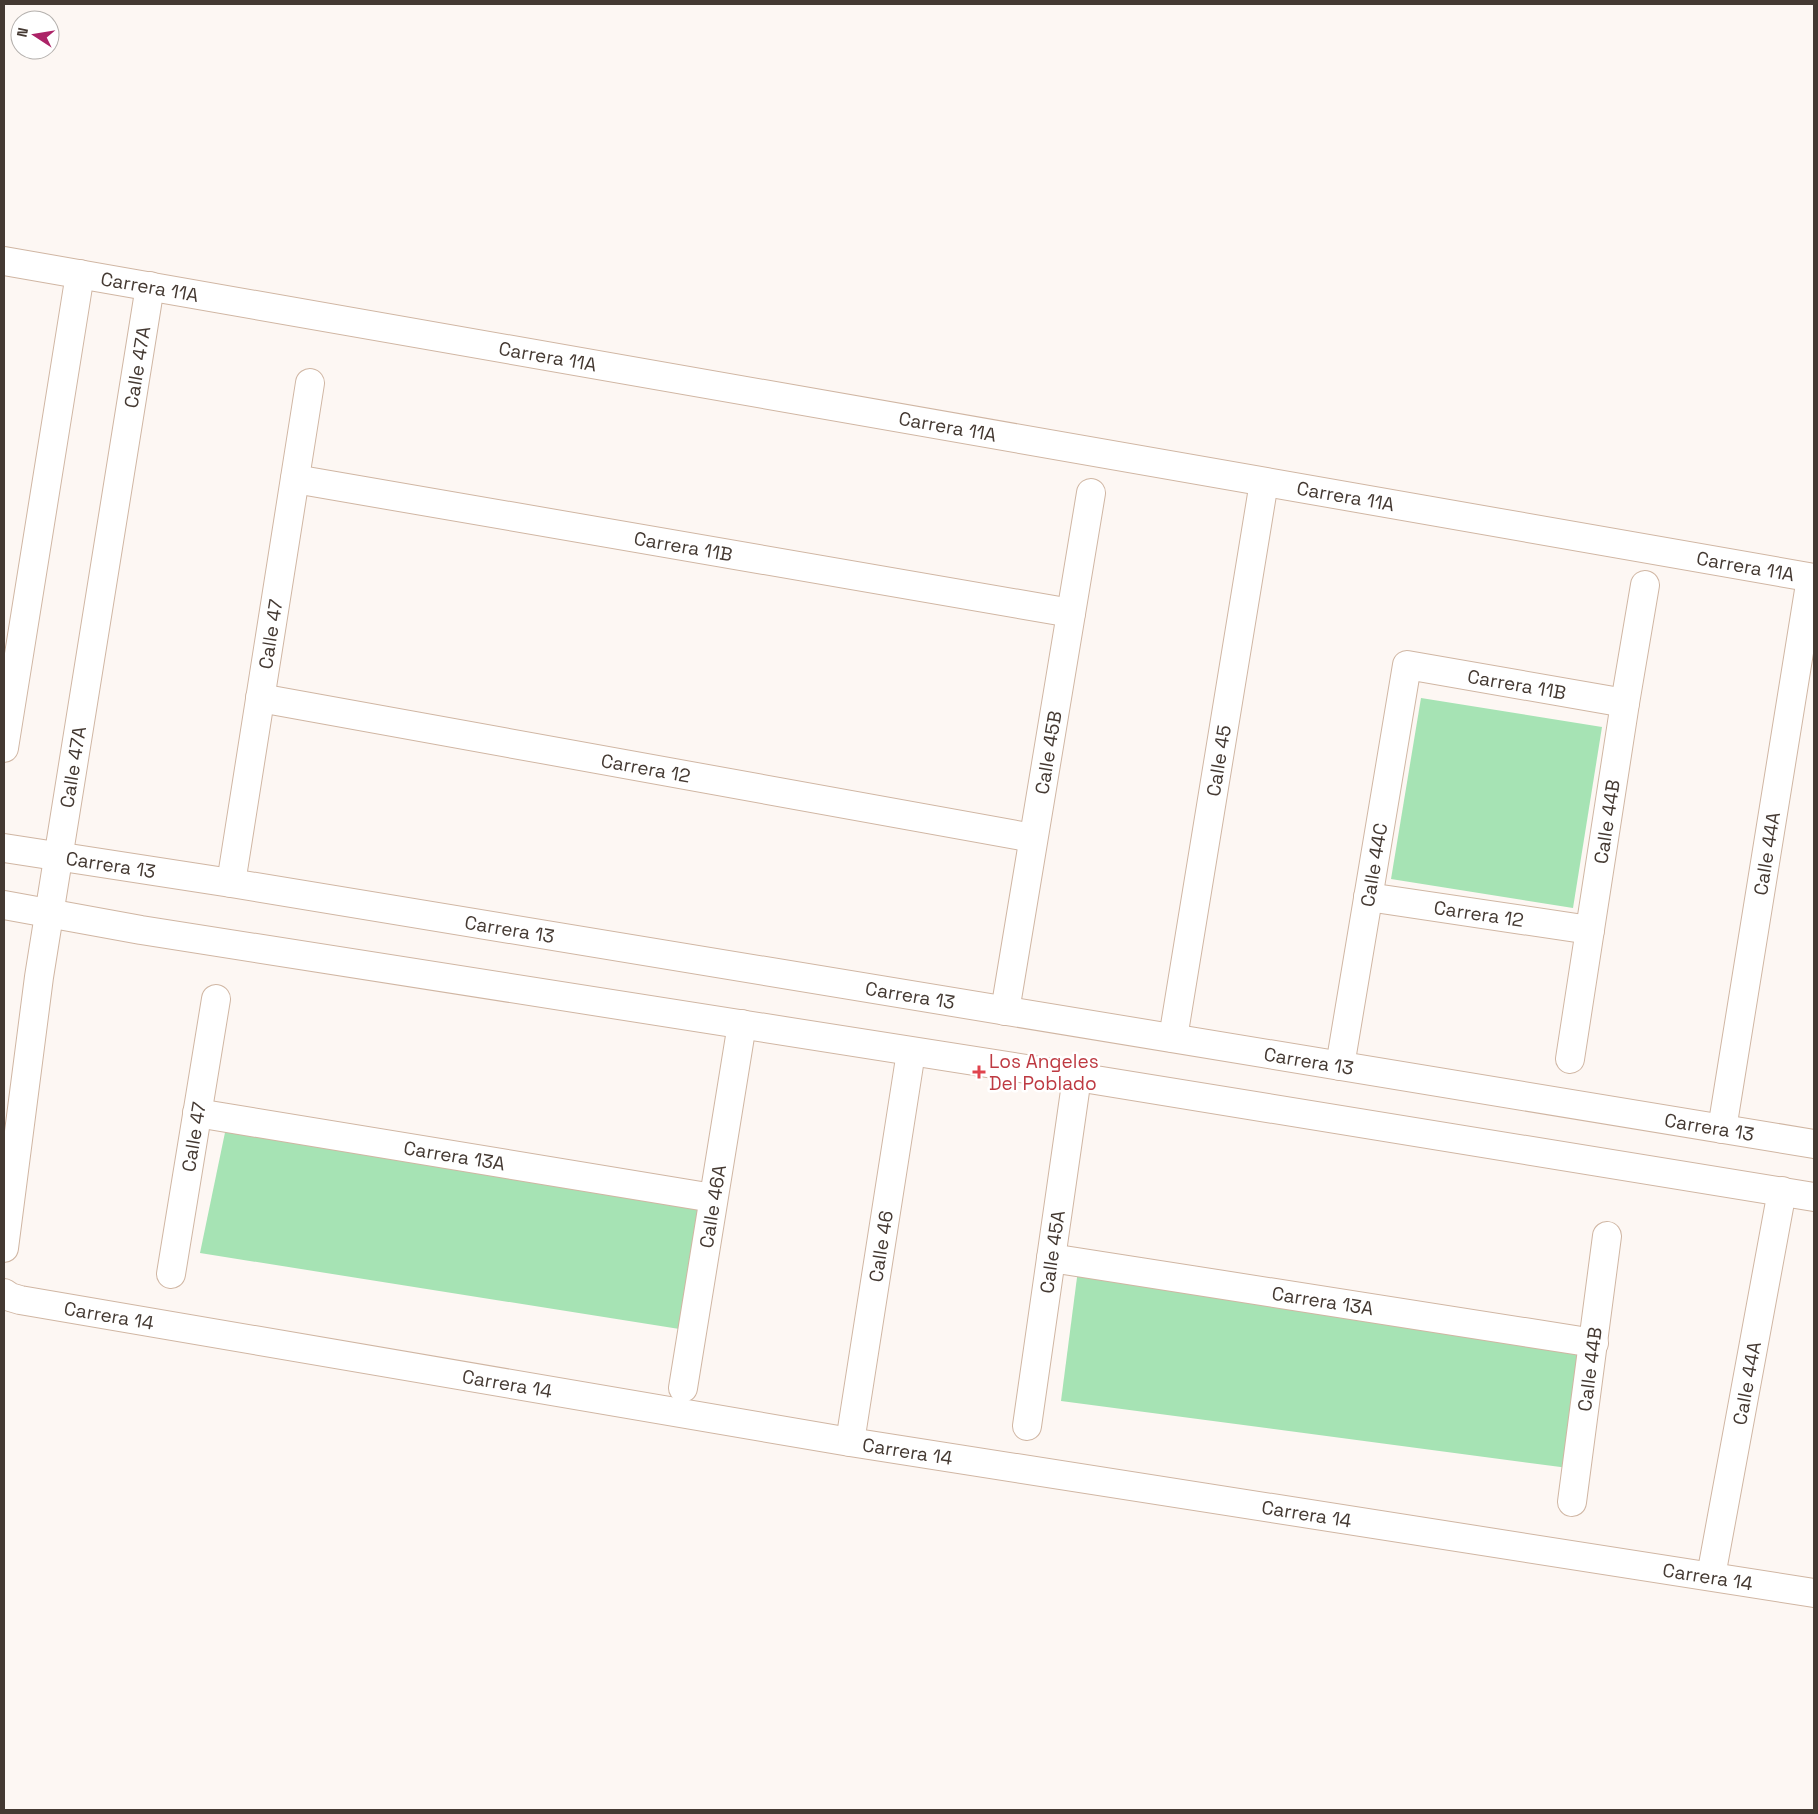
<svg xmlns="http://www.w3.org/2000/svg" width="1818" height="1814" font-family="'Space Grotesk',sans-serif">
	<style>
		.green { fill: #a6e3b4 }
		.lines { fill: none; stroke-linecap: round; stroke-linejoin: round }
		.minor-casing { stroke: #d0b6a3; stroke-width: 30 }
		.minor { stroke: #fff; stroke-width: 28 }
		.health-dot { fill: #e0444e; stroke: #fff; stroke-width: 2 }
		.labels { text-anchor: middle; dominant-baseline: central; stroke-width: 5; stroke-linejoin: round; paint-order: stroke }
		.street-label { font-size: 19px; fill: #443932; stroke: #fff }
		.health-label { font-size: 19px; fill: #be3a42; stroke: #fff; text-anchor: start }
	</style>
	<rect width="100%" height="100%" fill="#fdf7f3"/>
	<g class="green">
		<path d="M1421,698L1602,727L1573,908L1391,879Z"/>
		<path d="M228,1118L713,1198L692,1331L200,1253Z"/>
		<path d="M1079,1262L1594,1343L1576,1469L1061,1401Z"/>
	</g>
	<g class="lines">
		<g class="minor-casing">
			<g id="minor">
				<path id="s1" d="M4,261L1814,578"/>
				<path id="s2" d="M295,479L1071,613"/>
				<path id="s3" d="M260,698L1033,838"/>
				<path d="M4,748L80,274"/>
				<path id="s4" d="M4,848L231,883L1814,1144"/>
				<path id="s5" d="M231,883L310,383"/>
				<path id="s6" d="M1368,897L1590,930"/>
				<path d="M4,905L141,930L1077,1077L1814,1197"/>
				<path id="s7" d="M1005,1011L1091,493"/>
				<path id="s8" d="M1173,1038L1264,482"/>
				<path id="s9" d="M1570,1059L1625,703L1645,585"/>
				<path id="s10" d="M1340,1066L1407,665L1625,703"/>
				<path id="s11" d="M197,1113L713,1198"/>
				<path id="s12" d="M1722,1129L1811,578"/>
				<path id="s13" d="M4,1248L39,977L150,286"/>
				<path id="s14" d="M1051,1258L1594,1343"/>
				<path id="s15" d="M171,1274L216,999"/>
				<path id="s16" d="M4,1293L10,1297L20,1300L850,1442L1814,1593"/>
				<path id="s17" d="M683,1388L742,1024"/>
				<path id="s18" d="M1027,1426L1077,1077"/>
				<path id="s19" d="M850,1442L911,1052"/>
				<path id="s20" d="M1572,1502L1607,1236"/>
				<path id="s21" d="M1711,1576L1782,1191"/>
			</g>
		</g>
		<use href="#minor" class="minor"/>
	</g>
	<path class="health-dot" d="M976.5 1064.5h5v5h5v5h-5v5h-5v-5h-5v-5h5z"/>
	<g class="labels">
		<g class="street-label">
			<text stroke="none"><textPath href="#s1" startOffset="148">Carrera 11A</textPath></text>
			<text stroke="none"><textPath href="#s1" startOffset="552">Carrera 11A</textPath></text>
			<text stroke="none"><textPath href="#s13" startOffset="891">Calle 47A</textPath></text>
			<text stroke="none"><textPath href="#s1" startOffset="958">Carrera 11A</textPath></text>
			<text stroke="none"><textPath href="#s1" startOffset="1362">Carrera 11A</textPath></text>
			<text stroke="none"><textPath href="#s2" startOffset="394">Carrera 11B</textPath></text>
			<text stroke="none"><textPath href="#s1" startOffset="1768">Carrera 11A</textPath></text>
			<text stroke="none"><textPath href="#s5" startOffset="252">Calle 47</textPath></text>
			<text stroke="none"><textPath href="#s10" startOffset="518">Carrera 11B</textPath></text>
			<text stroke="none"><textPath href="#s7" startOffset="262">Calle 45B</textPath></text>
			<text stroke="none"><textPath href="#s8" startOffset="281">Calle 45</textPath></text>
			<text stroke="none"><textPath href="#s13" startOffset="486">Calle 47A</textPath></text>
			<text stroke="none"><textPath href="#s3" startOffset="392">Carrera 12</textPath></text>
			<text stroke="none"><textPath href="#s9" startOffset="240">Calle 44B</textPath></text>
			<text stroke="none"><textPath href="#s12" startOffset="279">Calle 44A</textPath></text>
			<text stroke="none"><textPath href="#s4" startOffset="108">Carrera 13</textPath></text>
			<text stroke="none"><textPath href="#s10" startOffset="204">Calle 44C</textPath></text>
			<text stroke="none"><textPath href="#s6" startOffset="112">Carrera 12</textPath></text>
			<text stroke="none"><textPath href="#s4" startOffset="512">Carrera 13</textPath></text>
			<text stroke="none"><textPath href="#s4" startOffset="918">Carrera 13</textPath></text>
			<text stroke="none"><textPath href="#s4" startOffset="1322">Carrera 13</textPath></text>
			<text stroke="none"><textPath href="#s4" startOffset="1728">Carrera 13</textPath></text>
			<text stroke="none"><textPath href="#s15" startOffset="139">Calle 47</textPath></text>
			<text stroke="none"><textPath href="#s11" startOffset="261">Carrera 13A</textPath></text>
			<text stroke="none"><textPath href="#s17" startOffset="184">Calle 46A</textPath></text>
			<text stroke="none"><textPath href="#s19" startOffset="198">Calle 46</textPath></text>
			<text stroke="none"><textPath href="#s18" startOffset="176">Calle 45A</textPath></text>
			<text stroke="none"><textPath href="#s14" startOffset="275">Carrera 13A</textPath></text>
			<text stroke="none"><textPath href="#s16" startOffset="108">Carrera 14</textPath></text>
			<text stroke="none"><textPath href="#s20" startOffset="134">Calle 44B</textPath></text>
			<text stroke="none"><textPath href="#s16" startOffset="512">Carrera 14</textPath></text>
			<text stroke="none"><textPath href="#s21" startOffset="196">Calle 44A</textPath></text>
			<text stroke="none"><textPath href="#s16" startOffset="918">Carrera 14</textPath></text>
			<text stroke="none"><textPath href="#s16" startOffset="1322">Carrera 14</textPath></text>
			<text stroke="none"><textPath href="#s16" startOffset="1728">Carrera 14</textPath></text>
		</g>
		<g class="health-label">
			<text x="989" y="1061">Los Angeles<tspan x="989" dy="22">Del Poblado</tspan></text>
		</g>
	</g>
	<rect width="1818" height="1814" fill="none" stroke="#443932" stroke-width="10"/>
	<g transform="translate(35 35) rotate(282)"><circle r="24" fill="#ffffff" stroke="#b4b0ad"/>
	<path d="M0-4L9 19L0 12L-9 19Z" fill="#ac2367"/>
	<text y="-8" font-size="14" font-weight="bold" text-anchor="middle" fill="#443932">N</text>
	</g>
</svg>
